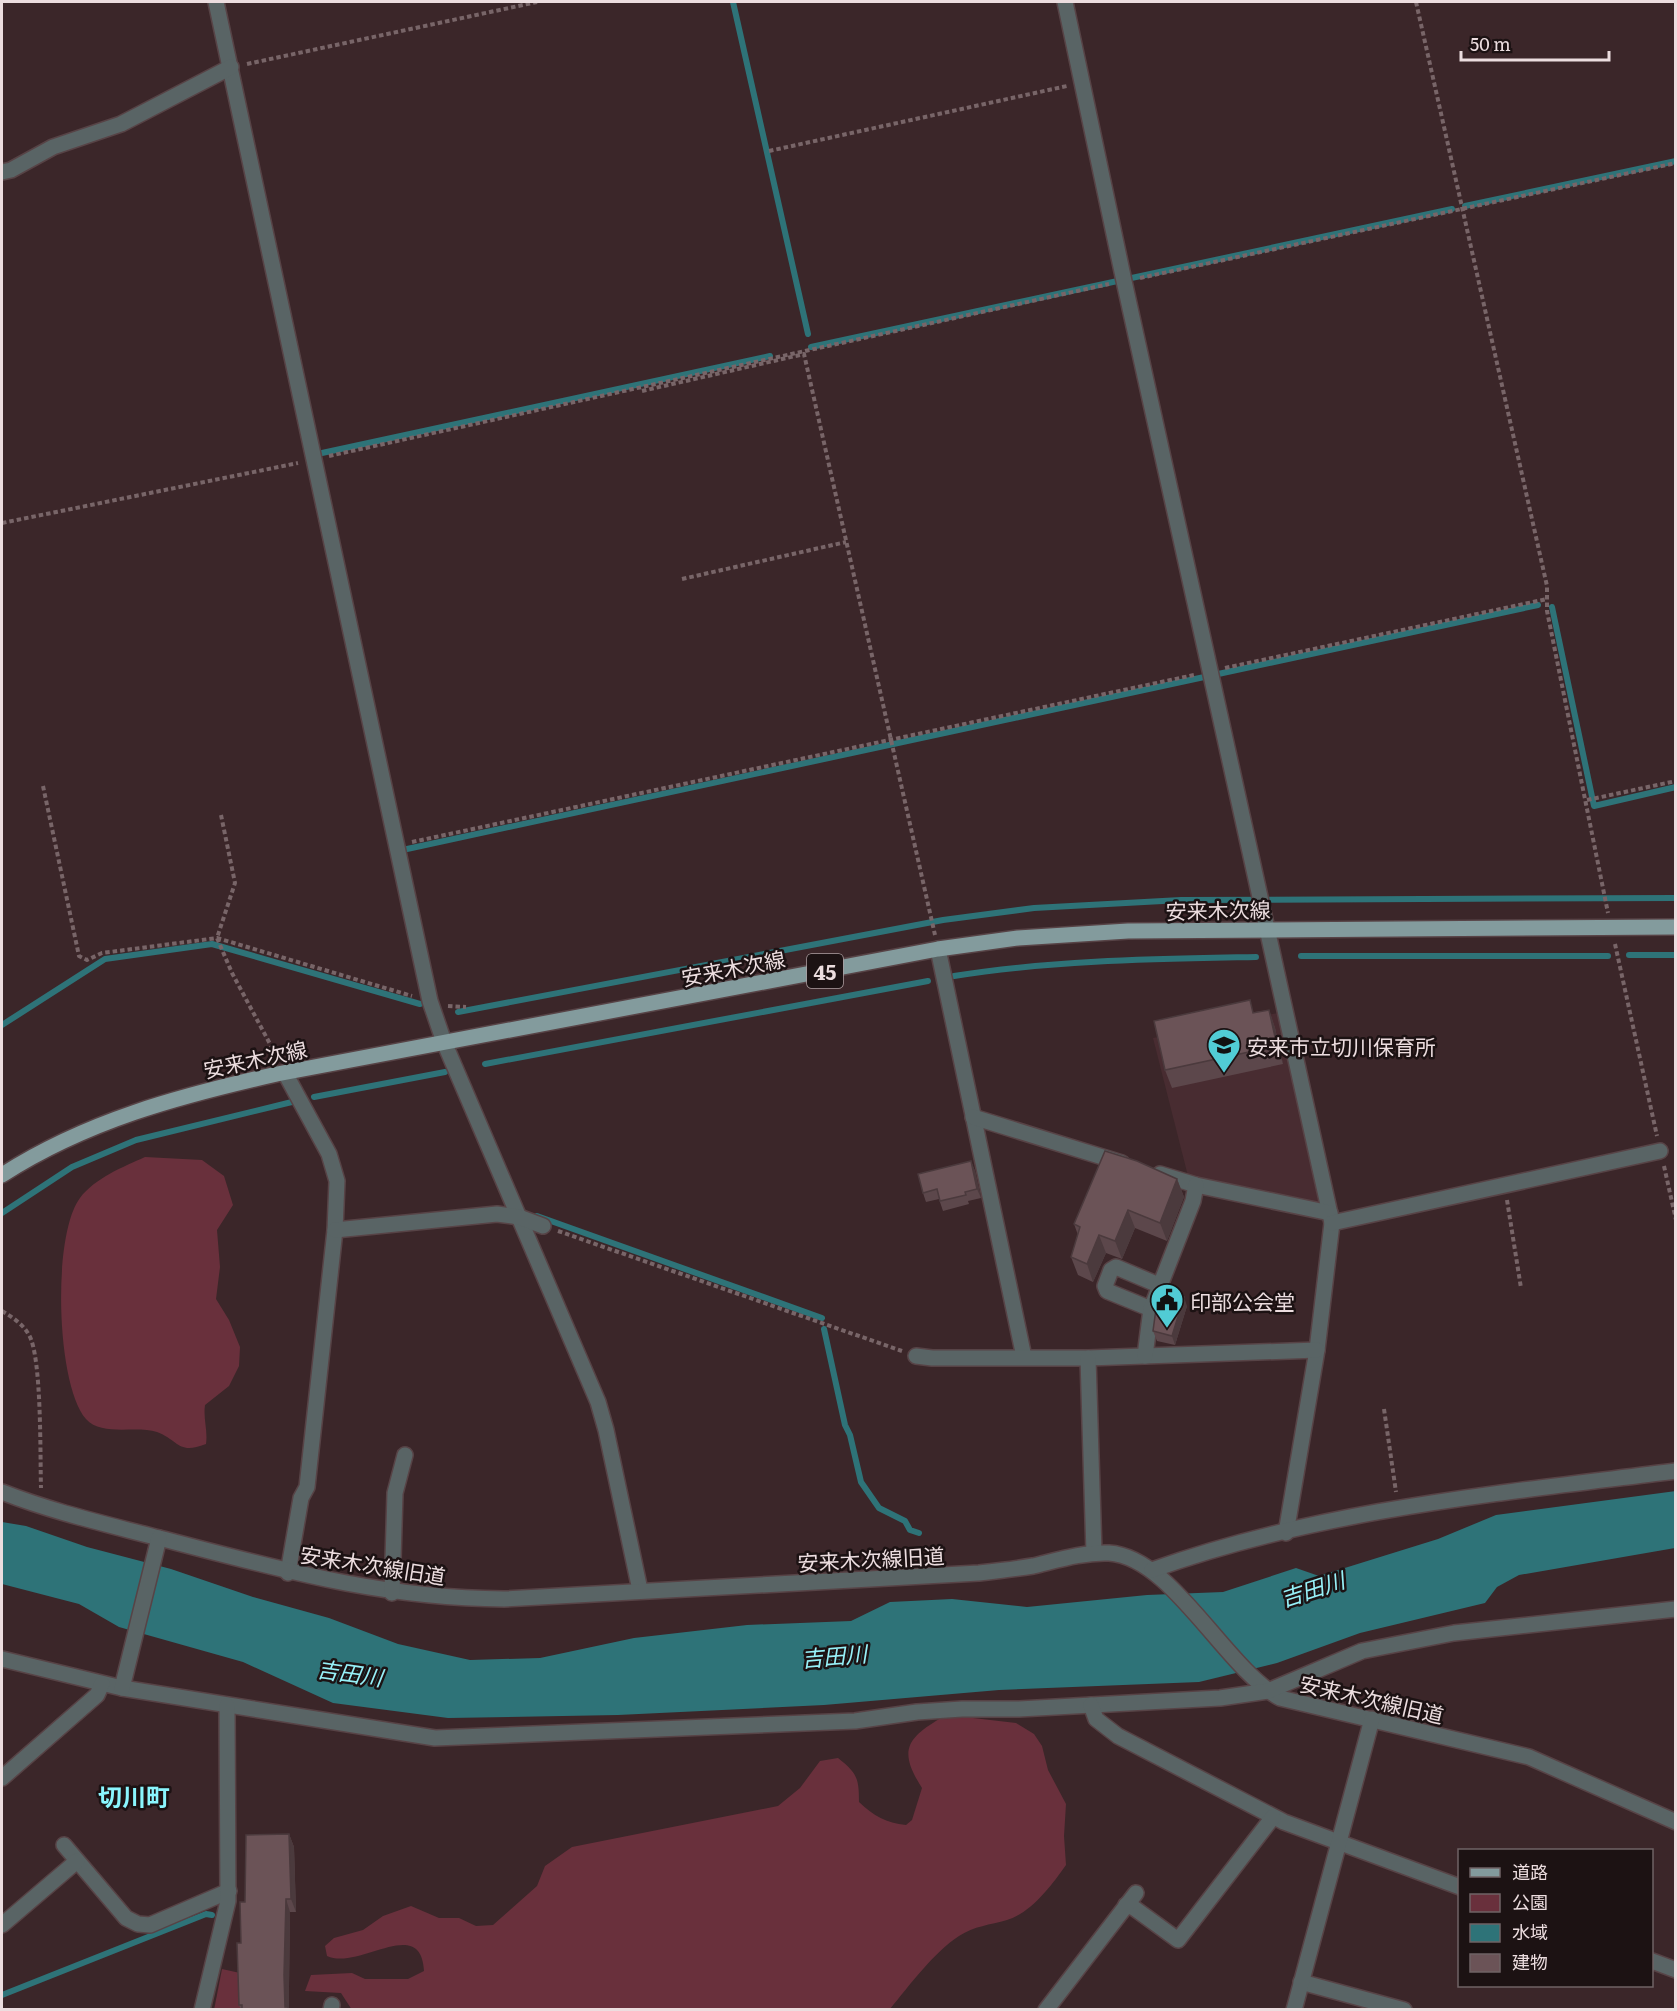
<svg xmlns="http://www.w3.org/2000/svg" width="1677" height="2011" font-family="Literata,'Noto Sans JP',serif">
	<style>
		.built { fill: #482c31 }
		.green { fill: #69303c }
		.water { fill: #2e7378 }
		.lines { fill: none; stroke-linecap: round; stroke-linejoin: round }
		.stream { stroke: #2e7378; stroke-width: 6 }
		.minor-casing { stroke: #574346; stroke-width: 18 }
		.major-casing { stroke: #574346; stroke-width: 18 }
		.path { stroke: #786568; stroke-width: 4; stroke-dasharray: 4.5 3; stroke-linecap: butt }
		.minor { stroke: #596465; stroke-width: 15 }
		.major { stroke: #839b9d; stroke-width: 15 }
		.wall { fill: #5c474b }
		.shaded-wall { fill: #4b3a3d }
		.building { fill: #6b5357; stroke: #4b3a3d; stroke-width: 1.5 }
		.labels { text-anchor: middle; dominant-baseline: central; stroke-width: 5; stroke-linejoin: round; paint-order: stroke }
		.shield { fill: #1c1213; stroke: #aea0a2; stroke-width: 1.5 }
		.shield-label { font-size: 20px; font-weight: bold; fill: #ecdddf }
		.street-label { font-size: 21px; fill: #ecdddf; stroke: #1c1213 }
		.poi-label { font-size: 21px; fill: #ecdddf; stroke: #1c1213; text-anchor: start }
		.water-label { font-size: 22px; font-style: italic; fill: #97f1f8; stroke: #1c1213 }
		.quarter-label { font-size: 24px; font-weight: bold; fill: #8af6fe; stroke: #1c1213 }
	</style>
	<rect width="100%" height="100%" fill="#3b2629"/>
	<path class="built" d="M1278,1013L1312,1171L1320,1210L1189,1180L1153,1038Z"/>
	<g class="green">
		<path d="M145,1157L202,1160L224,1176L233,1205L217,1230L220,1267L216,1299L229,1320L240,1347L239,1366L229,1386L205,1405C203,1419 208,1430 206,1444C178,1455 180,1441 157,1432C136,1425 102,1437 86,1419C56,1385 52,1235 80,1198C95,1178 123,1167 145,1157Z"/>
		<path d="M941,1718H973L1016,1723L1034,1734L1042,1746L1048,1770L1066,1804L1064,1836L1066,1865C1052,1885 1031,1913 1007,1920C990,1925 974,1926 959,1936C934,1952 909,1986 890,2009L352,2010L341,1993L305,1991L311,1975L352,1973L365,1979H408L424,1971C421,1914 359,1971 327,1956L325,1946L334,1938L363,1930L383,1916L411,1906L439,1918H459L476,1926L493,1925L537,1886L545,1866L572,1847L778,1806L800,1788L820,1761L838,1758C857,1773 859,1778 859,1802C874,1816 886,1823 906,1825L912,1820L922,1788C899,1752 905,1739 941,1718Z"/>
		<path d="M222,1969L240,1973L243,2009L214,2010Z"/>
	</g>
	<path class="water" d="M1676,1491L1675,1548L1519,1575L1497,1587L1485,1603L1360,1633L1277,1663L1199,1682L999,1690L824,1705L618,1715L448,1718L333,1703L243,1662L119,1627L79,1604L2,1584V1522L26,1526L87,1547L171,1569L253,1597L329,1618L398,1644L470,1660L540,1658L634,1638L747,1625L851,1621L890,1602L952,1599L1027,1607L1147,1595L1223,1592L1296,1568L1319,1576L1438,1539L1496,1515Z"/>
	<g class="lines">
		<g class="stream">
			<path d="M733,2L808,334"/>
			<path d="M1465,206L1676,161"/>
			<path d="M811,347L1452,209"/>
			<path d="M322,453L770,356"/>
			<path d="M1552,607L1594,806L1676,787"/>
			<path d="M407,849L1538,605"/>
			<path d="M1629,955H1676"/>
			<path d="M1301,956H1608"/>
			<path d="M954,976C1054,960 1155,959 1256,957"/>
			<path d="M458,1012L943,920L1034,908L1181,900L1676,898"/>
			<path d="M2,1025L105,959L212,944L420,1004"/>
			<path d="M485,1064L928,981"/>
			<path d="M314,1097L445,1072"/>
			<path d="M2,1213L72,1167L136,1140L296,1101"/>
			<path d="M537,1216L822,1318"/>
			<path d="M824,1329L845,1425L850,1435L861,1482L879,1508L905,1521L910,1530L919,1533"/>
			<path d="M2,1995L206,1914L212,1915"/>
		</g>
		<g class="minor-casing">
			<g id="minor">
				<path d="M216,2L430,1001L444,1042L598,1402L606,1430L640,1590"/>
				<path d="M1065,2L1124,281L1332,1223L1317,1350L1286,1533"/>
				<path d="M2,172L11,170L53,147L121,124L231,67"/>
				<path d="M938,949L1024,1357"/>
				<path d="M285,1073L329,1154L337,1181L335,1230L307,1487L301,1498L288,1573"/>
				<path d="M973,1117L1122,1163"/>
				<path d="M1160,1174L1196,1185L1330,1213"/>
				<path d="M1332,1223L1660,1151"/>
				<path d="M335,1230L497,1214L519,1217L543,1226"/>
				<path d="M1151,1309L1107,1291L1105,1286L1111,1270L1116,1267L1161,1286"/>
				<path d="M916,1356L932,1358H1088L1317,1350"/>
				<path d="M1145,1356L1151,1309L1193,1201L1196,1185"/>
				<path d="M1088,1358L1094,1553"/>
				<path d="M2,1492C53,1512 106,1524 159,1538C280,1569 377,1598 504,1599L979,1573C997,1571 1015,1569 1033,1566C1058,1560 1083,1552 1109,1553C1172,1557 1224,1667 1280,1698L1529,1757L1676,1822"/>
				<path d="M1152,1570C1318,1510 1502,1493 1676,1471"/>
				<path d="M392,1593L395,1493L405,1455"/>
				<path d="M2,1659L122,1688L435,1738L855,1721L917,1712L962,1709H1019L1220,1698L1268,1691L1362,1651L1454,1633L1676,1609"/>
				<path d="M122,1688L159,1538"/>
				<path d="M1091,1705L1096,1719L1118,1736L1284,1822L1460,1887"/>
				<path d="M2,1778L97,1695L102,1684"/>
				<path d="M64,1845L126,1918L138,1924L150,1925L229,1891"/>
				<path d="M1126,1905L1134,1908L1178,1940L1273,1817"/>
				<path d="M2,1925L77,1861"/>
				<path d="M1652,1961L1676,1970"/>
				<path d="M1301,1982L1404,2010"/>
				<path d="M202,2010L228,1901L227,1706"/>
				<path d="M331,2010L332,2005"/>
				<path d="M1046,2010L1136,1893"/>
				<path d="M1294,2010L1372,1719"/>
			</g>
		</g>
		<g class="major-casing">
			<path id="major" d="M2,1175C86,1121 179,1096 277,1074L938,949L1018,938L1128,931L1676,927"/>
		</g>
		<g class="path">
			<path d="M1416,2L1547,586V611L1608,913"/>
			<path d="M247,64L537,2"/>
			<path d="M769,151L1067,86"/>
			<path d="M1140,278L1676,163"/>
			<path d="M642,391L804,354L935,935"/>
			<path d="M329,456L1109,284"/>
			<path d="M2,523L298,463"/>
			<path d="M682,579L846,542"/>
			<path d="M1225,668L1547,599"/>
			<path d="M43,786L79,956L87,960L102,953L217,938L412,996"/>
			<path d="M1587,800L1676,781"/>
			<path d="M221,815L235,883L217,938L232,973L277,1057"/>
			<path d="M412,842L1194,675"/>
			<path d="M1615,944L1657,1136"/>
			<path d="M448,1006L466,1007"/>
			<path d="M1664,1166L1676,1220"/>
			<path d="M1507,1200L1521,1288"/>
			<path d="M558,1231L902,1351"/>
			<path d="M2,1311C12,1317 23,1324 29,1335C42,1357 40,1458 41,1488"/>
			<path d="M1384,1409L1396,1492"/>
		</g>
		<use href="#minor" class="minor"/>
		<use href="#major" class="major"/>
	</g>
	<g class="wall">
		<path d="M1269,1010L1275,1028L1283,1064L1172,1088L1165,1070L1255,1012Z"/>
		<path d="M971,1161L975,1171L981,1198L968,1201L969,1204L943,1211L939,1199L926,1202L923,1193Z"/>
		<path d="M1177,1179L1184,1197L1167,1241L1135,1228L1122,1259L1106,1253L1093,1282L1078,1275L1071,1257L1078,1235L1074,1224Z"/>
		<path d="M1187,1306L1175,1345L1157,1341L1153,1331L1160,1310Z"/>
		<path d="M289,1834L294,1847L296,1912H290L289,1987V2010H241L239,2005L241,1943L245,1902Z"/>
	</g>
	<g class="shaded-wall">
		<path d="M1269,1010L1275,1028L1283,1064L1277,1046Z"/>
		<path d="M971,1161L975,1171L981,1198L977,1189Z"/>
		<path d="M1177,1179L1184,1197L1167,1241L1160,1223Z"/>
		<path d="M1128,1210L1135,1228L1122,1259L1115,1241Z"/>
		<path d="M1099,1235L1106,1253L1093,1282L1087,1264Z"/>
		<path d="M1184,1297L1187,1306L1175,1345L1172,1336Z"/>
		<path d="M289,1834L294,1847L296,1912L291,1899Z"/>
		<path d="M286,1899L290,1912L289,1987V2010H286L285,2007L284,1975Z"/>
	</g>
	<g class="building">
		<path d="M1250,1000L1253,1013L1269,1010L1277,1046L1165,1070L1154,1021Z"/>
		<path d="M1105,1151L1137,1161L1177,1179L1160,1223L1128,1210L1115,1241L1099,1235L1087,1264L1071,1257L1080,1227L1074,1224Z"/>
		<path d="M971,1161L977,1189L965,1192L966,1195L940,1201L937,1189L923,1193L918,1174Z"/>
		<path d="M1165,1291L1184,1297L1172,1336L1153,1331L1156,1309L1160,1310Z"/>
		<path d="M289,1834L291,1899H286L284,1975L285,2007H288V2010H242V2005H239L237,1943H241L240,1902H245L246,1835Z"/>
	</g>
	<defs>
		<g id="school-pin" transform="scale(1.725)"><path d="M0 17L-7.5 6A9.5 9.5 0 1 1 7.5 6Z" fill="#51ccd5" stroke="#1c1213"/><path d="M0-5L7-2L0 1L-7-2ZM-4 1L0 2.5L4 1V4Q0 6-4 4Z" fill="#111"/></g>
		<g id="civic-pin" transform="scale(1.725)"><path d="M0 17L-7.5 6A9.5 9.5 0 1 1 7.5 6Z" fill="#51ccd5" stroke="#1c1213"/><path d="M-.6-6.5H3V-4.5H.6V-3L4-1V1h2V6H-6V1h2V-1L-.6-3ZM-1.2 2.5V6h2.4V2.5Z" fill="#111"/></g>
	</defs>
	<g fill-rule="evenodd">
		<use href="#school-pin" x="1224" y="1045"/>
		<use href="#civic-pin" x="1167" y="1300"/>
	</g>
	<g class="labels">
		<rect class="shield" x="807" y="954" width="36" height="34" rx="4.5"/>
		<g class="shield-label">
			<text x="825" y="971">45</text>
		</g>
		<g class="street-label">
			<text transform="translate(1218 909) rotate(-1)">安来木次線</text>
			<text transform="translate(733 967) rotate(-11)">安来木次線</text>
			<text transform="translate(255 1058) rotate(-12)">安来木次線</text>
			<text transform="translate(871 1558) rotate(-3)">安来木次線旧道</text>
			<text transform="translate(373 1564) rotate(9)">安来木次線旧道</text>
			<text transform="translate(1372 1698) rotate(13)">安来木次線旧道</text>
		</g>
		<g class="poi-label">
			<text x="1247" y="1045">安来市立切川保育所</text>
			<text x="1190" y="1300">印部公会堂</text>
		</g>
		<g class="water-label">
			<text transform="translate(1312 1588) rotate(-18)">吉田川</text>
			<text transform="translate(834 1655) rotate(-5)">吉田川</text>
			<text transform="translate(350 1672) rotate(8)">吉田川</text>
		</g>
		<g class="quarter-label">
			<text x="134" y="1795">切川町</text>
		</g>
	</g>
	<rect width="1677" height="2011" fill="none" stroke="#ecdddf" stroke-width="6"/>
	<rect x="1458" y="1849" width="195" height="138" fill="#1c1213" stroke="#6f6365" stroke-width="1.5"/>
	<rect x="1470" y="1868" width="30" height="9" fill="#839b9d" stroke="#6f6365" stroke-width="1.5"/>
	<text x="1512" y="1879" font-size="18" fill="#ecdddf">道路</text>
	<rect x="1470" y="1894" width="30" height="18" fill="#69303c" stroke="#6f6365" stroke-width="1.5"/>
	<text x="1512" y="1909" font-size="18" fill="#ecdddf">公園</text>
	<rect x="1470" y="1924" width="30" height="18" fill="#2e7378" stroke="#6f6365" stroke-width="1.5"/>
	<text x="1512" y="1939" font-size="18" fill="#ecdddf">水域</text>
	<rect x="1470" y="1954" width="30" height="18" fill="#6b5357" stroke="#6f6365" stroke-width="1.5"/>
	<text x="1512" y="1969" font-size="18" fill="#ecdddf">建物</text>
	<path d="M1461 51v9h148v-9" fill="none" stroke="#ecdddf" stroke-width="3"/>
	<text x="1470" y="51" font-size="18" fill="#ecdddf" stroke="#1c1213" stroke-width="4.5" paint-order="stroke">50 m</text>
</svg>
